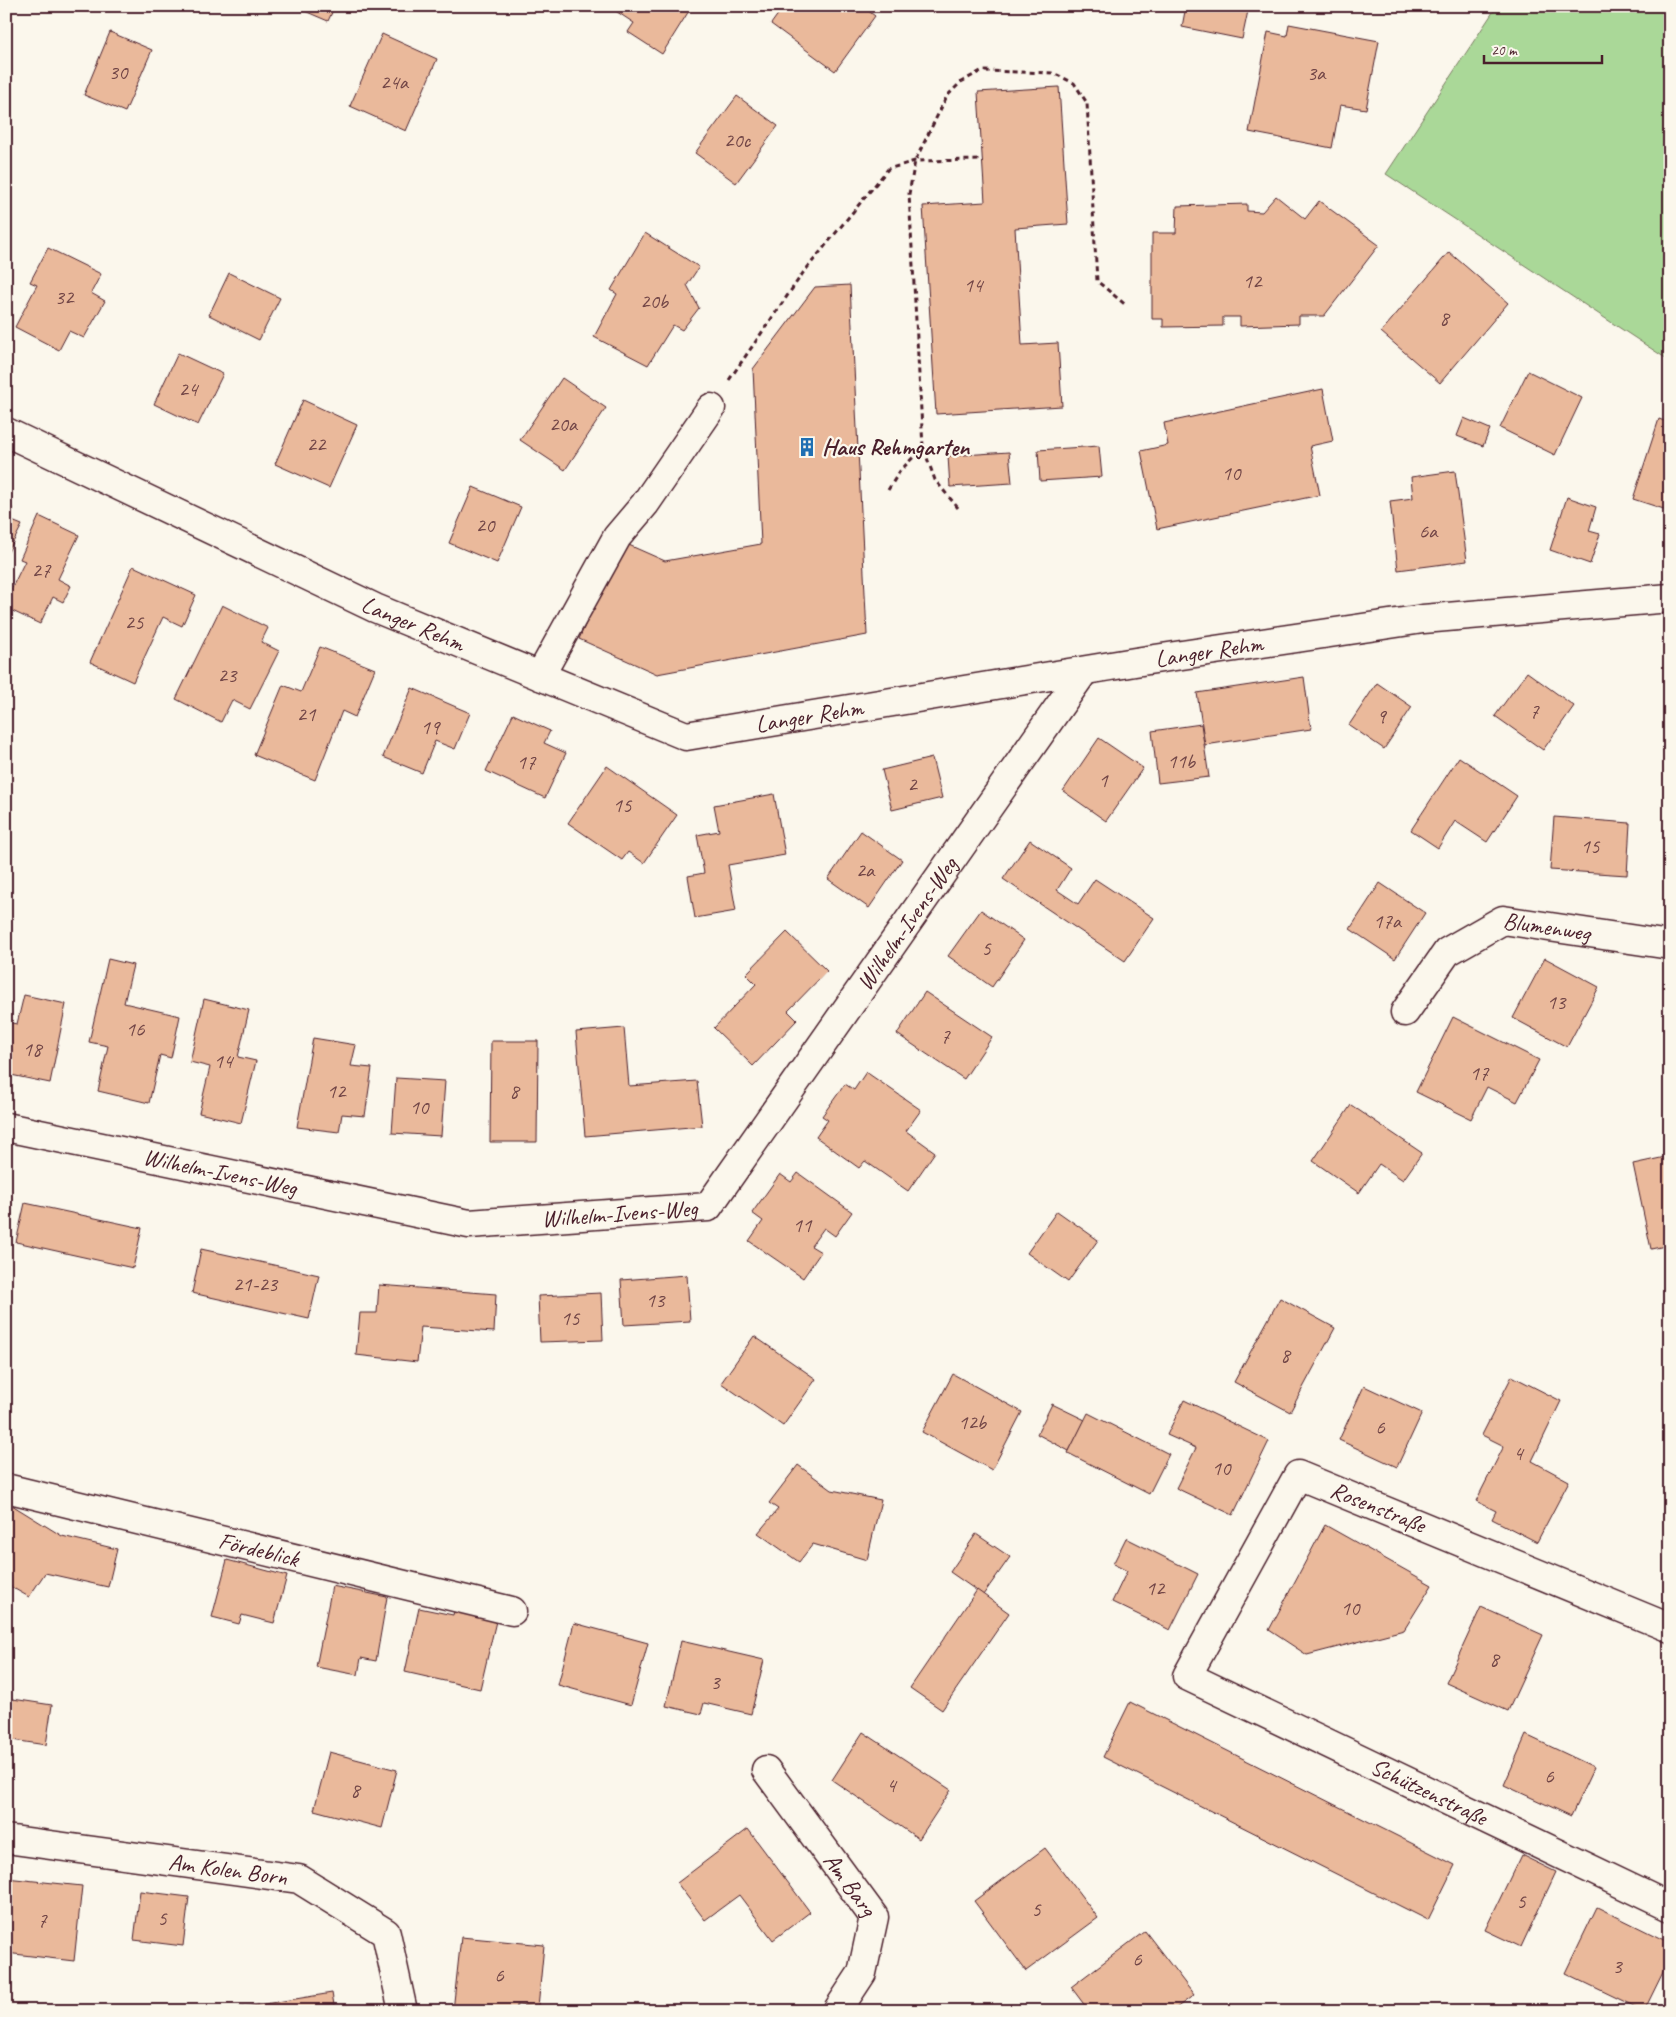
<svg xmlns="http://www.w3.org/2000/svg" width="1676" height="2017" font-family="Caveat,sans-serif">
	<style>
		.green { fill: #aad898; stroke: #7a7c62 }
		.building { fill: #eab99b; stroke: #4a1f2b }
		.lines { fill: none; stroke-linecap: round; stroke-linejoin: round }
		.minor-casing { stroke: #4a1f2b; stroke-width: 31 }
		.path { stroke: #4a1f2b; stroke-width: 3; stroke-dasharray: 5 4; stroke-linecap: butt }
		.minor { stroke: #fbf7ec; stroke-width: 28 }
		.labels { text-anchor: middle; dominant-baseline: central; stroke-width: 4.5; stroke-linejoin: round; paint-order: stroke }
		.number-label { font-size: 21px; fill: #724647 }
		.poi-label { font-size: 24px; font-weight: bold; fill: #4a1f2b; stroke: #fbf7ec; text-anchor: start }
		.street-label { font-size: 24px; fill: #4a1f2b; stroke: #fbf7ec }
	</style>
	<rect width="100%" height="100%" fill="#fbf7ec"/>
	<filter id="ink" filterUnits="userSpaceOnUse"><feTurbulence type="fractalNoise" baseFrequency=".02" numOctaves="2"/><feDisplacementMap in="SourceGraphic" scale="10" xChannelSelector="R" yChannelSelector="G"/><feConvolveMatrix kernelMatrix="1 2 1 2 8 2 1 2 1" color-interpolation-filters="sRGB"/></filter>
	<g filter="url(#ink)">
		<path class="green" d="M1497,6H1670V361L1386,174Z"/>
		<g class="building">
			<path d="M293,6H335L328,21Z"/>
			<path d="M608,6H692L662,54L628,32L634,23Z"/>
			<path d="M784,6H862L875,16L835,71L771,24Z"/>
			<path d="M1186,6H1249L1242,39L1182,27Z"/>
			<path d="M1289,24L1379,41L1366,109L1340,105L1332,148L1249,132L1268,32L1287,36Z"/>
			<path d="M110,32L152,50L125,112L84,95Z"/>
			<path d="M382,34L437,59L406,131L350,106Z"/>
			<path d="M1059,87L1068,224L1015,228L1022,345L1058,343L1062,406L936,414L923,206L985,202L978,92Z"/>
			<path d="M737,96L778,126L736,183L695,153Z"/>
			<path d="M1276,196L1305,219L1319,201L1379,245L1324,316H1299V324L1240,326V317H1223V326L1163,327V319H1152V233H1176L1177,206L1247,204V211L1262,212Z"/>
			<path d="M645,233L699,267L687,285L699,308L682,330L673,325L648,365L594,337L617,294L611,290Z"/>
			<path d="M48,248L101,274L91,293L105,301L84,338L69,331L59,350L15,327L37,285L30,282Z"/>
			<path d="M1449,252L1508,303L1440,383L1381,332Z"/>
			<path d="M229,273L280,298L259,340L209,315Z"/>
			<path d="M850,285L867,635L657,674L579,639L622,542L665,561L761,544L753,369L815,287Z"/>
			<path d="M178,353L223,374L198,425L154,404Z"/>
			<path d="M1528,371L1582,398L1555,455L1500,428Z"/>
			<path d="M562,378L606,408L565,470L520,440Z"/>
			<path d="M1323,389L1333,441L1310,446L1320,495L1157,529L1141,451L1168,445L1164,423Z"/>
			<path d="M303,400L357,425L329,488L275,464Z"/>
			<path d="M1464,418L1490,429L1483,446L1457,436Z"/>
			<path d="M1659,419L1670,423V511L1633,499Z"/>
			<path d="M1099,446L1102,477L1040,481L1038,450Z"/>
			<path d="M1009,452L1012,483L950,487L948,456Z"/>
			<path d="M1455,471L1467,561L1398,570L1390,501L1413,498L1411,477Z"/>
			<path d="M473,487L521,507L497,563L449,543Z"/>
			<path d="M1567,497L1596,507L1589,531L1600,534L1590,564L1550,550Z"/>
			<path d="M6,505L13,508L7,519L22,525L6,556Z"/>
			<path d="M39,516L79,535L58,579L71,586L63,602L53,597L40,624L6,608V600L25,561L20,559Z"/>
			<path d="M133,566L196,595L182,626L163,617L133,682L90,662Z"/>
			<path d="M222,605L268,628L261,642L279,651L250,709L232,700L221,722L176,699Z"/>
			<path d="M320,647L375,669L355,717L342,711L315,780L254,755L283,685L301,692Z"/>
			<path d="M1527,672L1574,706L1543,750L1495,716Z"/>
			<path d="M1304,677L1311,729L1205,745L1197,693Z"/>
			<path d="M1377,683L1412,707L1384,749L1349,725Z"/>
			<path d="M412,688L470,713L455,749L435,741L422,773L383,757Z"/>
			<path d="M513,714L550,731L544,743L566,753L545,798L486,771Z"/>
			<path d="M1201,724L1209,777L1158,783L1152,731Z"/>
			<path d="M1099,738L1143,768L1106,821L1063,791Z"/>
			<path d="M1459,757L1517,796L1487,842L1455,821L1438,848L1411,830Z"/>
			<path d="M932,758L942,798L892,810L882,770Z"/>
			<path d="M607,766L677,815L644,863L628,852L622,860L568,823Z"/>
			<path d="M774,794L785,855L728,865L736,911L695,918L688,876L704,873L697,835L719,831L714,805Z"/>
			<path d="M1554,817L1630,823L1627,875L1550,870Z"/>
			<path d="M861,831L902,860L869,908L828,879Z"/>
			<path d="M1030,840L1071,868L1057,890L1078,904L1095,879L1154,918L1125,961L1003,879Z"/>
			<path d="M1380,883L1425,913L1395,959L1350,929Z"/>
			<path d="M981,910L1024,940L992,987L948,956Z"/>
			<path d="M787,932L827,971L788,1011L797,1020L753,1066L714,1028L756,984L746,974Z"/>
			<path d="M1545,958L1599,987L1567,1047L1513,1018Z"/>
			<path d="M108,959L133,965L124,1003L180,1016L171,1058L160,1055L149,1103L98,1091L108,1046L89,1042Z"/>
			<path d="M925,992L992,1037L964,1079L897,1034Z"/>
			<path d="M24,995L66,1004L50,1083L6,1074V1022L17,1024Z"/>
			<path d="M204,999L249,1010L238,1057L256,1061L241,1123L199,1113L210,1067L190,1062Z"/>
			<path d="M1453,1017L1539,1060L1517,1102L1487,1087L1471,1119L1416,1092Z"/>
			<path d="M624,1028L629,1086L697,1081L702,1126L585,1136L576,1032Z"/>
			<path d="M313,1038L356,1045L351,1066L372,1068L365,1116L342,1114L339,1132L297,1127Z"/>
			<path d="M491,1041H538L537,1142H490Z"/>
			<path d="M866,1072L921,1110L906,1131L935,1152L908,1191L865,1161L859,1168L816,1137L828,1120L822,1116L845,1084L854,1090Z"/>
			<path d="M396,1078L445,1081L441,1136L392,1133Z"/>
			<path d="M1351,1105L1422,1153L1403,1180L1379,1164L1359,1193L1313,1161Z"/>
			<path d="M1670,1156V1245L1651,1249L1633,1164Z"/>
			<path d="M798,1173L852,1212L835,1236L824,1228L811,1246L821,1252L803,1278L749,1241L763,1221L752,1213L780,1174L791,1182Z"/>
			<path d="M25,1203L142,1228L133,1268L16,1242Z"/>
			<path d="M1057,1211L1098,1240L1068,1282L1027,1253Z"/>
			<path d="M201,1249L319,1275L309,1319L192,1293Z"/>
			<path d="M687,1275L690,1321L624,1325L621,1280Z"/>
			<path d="M379,1285L496,1294L494,1332L421,1327L417,1362L356,1355L360,1313H377Z"/>
			<path d="M601,1293L603,1340L540,1342L538,1296Z"/>
			<path d="M1280,1298L1335,1328L1290,1412L1234,1382Z"/>
			<path d="M754,1336L816,1379L783,1426L721,1383Z"/>
			<path d="M953,1374L1022,1412L992,1470L922,1432Z"/>
			<path d="M1512,1376L1561,1401L1532,1461L1569,1481L1537,1542L1492,1519L1496,1511L1476,1501L1504,1446L1482,1435Z"/>
			<path d="M1364,1386L1422,1413L1397,1467L1339,1440Z"/>
			<path d="M1184,1400L1269,1441L1233,1515L1176,1488L1196,1448L1167,1435Z"/>
			<path d="M1052,1404L1085,1420L1069,1451L1037,1434Z"/>
			<path d="M1088,1413L1169,1454L1149,1494L1068,1453Z"/>
			<path d="M798,1465L832,1490L881,1500L867,1560L813,1544L799,1562L758,1533L778,1509L769,1503Z"/>
			<path d="M7,1502L62,1536L117,1549L108,1587L45,1573L29,1597L6,1584V1557L9,1552L6,1550Z"/>
			<path d="M1325,1525L1432,1585L1404,1630L1307,1655L1269,1630Z"/>
			<path d="M976,1534L1010,1557L983,1595L950,1572Z"/>
			<path d="M1126,1538L1198,1574L1170,1630L1112,1602L1127,1571L1113,1564Z"/>
			<path d="M227,1560L287,1576L274,1623L242,1615L239,1624L212,1617Z"/>
			<path d="M332,1586L387,1597L376,1661L361,1658L358,1675L316,1667Z"/>
			<path d="M977,1590L1009,1613L942,1710L910,1688Z"/>
			<path d="M1481,1607L1543,1635L1508,1711L1446,1683Z"/>
			<path d="M419,1608L453,1615L454,1611L496,1621L480,1689L405,1672Z"/>
			<path d="M574,1623L648,1643L631,1705L558,1685Z"/>
			<path d="M681,1641L764,1660L751,1714L704,1703L701,1714L666,1706Z"/>
			<path d="M6,1698L52,1705L46,1745L6,1739Z"/>
			<path d="M1130,1702L1455,1865L1428,1920L1103,1757Z"/>
			<path d="M863,1732L951,1790L919,1839L832,1780Z"/>
			<path d="M1526,1735L1594,1767L1571,1816L1504,1785Z"/>
			<path d="M329,1752L397,1770L382,1828L314,1810Z"/>
			<path d="M748,1829L810,1912L773,1940L739,1895L705,1920L677,1883Z"/>
			<path d="M1045,1848L1098,1918L1026,1971L974,1901Z"/>
			<path d="M1521,1855L1556,1872L1521,1947L1485,1930Z"/>
			<path d="M6,1878L82,1886L74,1961L6,1953Z"/>
			<path d="M140,1891L189,1897L183,1946L134,1940Z"/>
			<path d="M1597,1907L1670,1943V1958L1644,2011L1565,1973Z"/>
			<path d="M1145,1931L1194,1995L1172,2011H1089L1071,1987Z"/>
			<path d="M461,1937L544,1945L538,2007L517,2005L516,2011H453Z"/>
			<path d="M332,1993L335,2011H234V2009Z"/>
		</g>
		<g class="lines">
			<g class="minor-casing">
				<g id="minor">
					<path id="s1" d="M6,432L375,608L686,736L1135,662L1423,619L1670,598"/>
					<path d="M540,676L617,537L645,504L711,408"/>
					<path id="s2" d="M1405,1012L1447,952L1503,920L1670,945"/>
					<path id="s3" d="M6,1127L469,1224L708,1207L1084,671"/>
					<path id="s4" d="M6,1488L512,1611"/>
					<path id="s5" d="M1670,1628L1298,1475L1187,1676L1670,1907"/>
					<path id="s6" d="M766,1770L874,1917L862,1973L837,2011"/>
					<path id="s7" d="M6,1839L299,1879L386,1933L403,2011"/>
				</g>
			</g>
			<g class="path">
				<path d="M729,380L803,273L888,169L915,161L982,160"/>
				<path d="M888,490L900,471L923,447"/>
				<path d="M958,508L935,480L923,447L909,194L915,161L947,96L961,82L981,71L1053,73L1074,83L1087,103L1097,281L1127,306"/>
			</g>
			<use href="#minor" class="minor"/>
		</g>
	</g>
	<defs>
		<g id="building-bare" transform="scale(1.5)"><path d="M-4-6H4V6H1V3H-1V6H-4ZM-2.5-4.3h1.7v1.8h-1.7ZM.8-4.3h1.7v1.8H.8ZM-2.5-1h1.7V.8h-1.7ZM.8-1h1.7V.8H.8Z" fill="#1f6fb2" stroke="#fbf7ec" stroke-width="2.5" paint-order="stroke"/></g>
	</defs>
	<g fill-rule="evenodd">
		<use href="#building-bare" x="807" y="447"/>
	</g>
	<g class="labels">
		<g class="number-label">
			<text x="118" y="72">30</text>
			<text x="1316" y="73">3a</text>
			<text x="394" y="82">24a</text>
			<text x="737" y="140">20c</text>
			<text x="1252" y="281">12</text>
			<text x="973" y="285">14</text>
			<text x="64" y="297">32</text>
			<text x="654" y="301">20b</text>
			<text x="1444" y="318">8</text>
			<text x="188" y="389">24</text>
			<text x="563" y="424">20a</text>
			<text x="316" y="444">22</text>
			<text x="1231" y="473">10</text>
			<text x="485" y="525">20</text>
			<text x="1428" y="531">6a</text>
			<text x="41" y="570">27</text>
			<text x="134" y="622">25</text>
			<text x="227" y="675">23</text>
			<text x="1534" y="711">7</text>
			<text x="306" y="714">21</text>
			<text x="1381" y="716">9</text>
			<text x="430" y="727">19</text>
			<text x="1181" y="761">11b</text>
			<text x="526" y="762">17</text>
			<text x="1103" y="780">1</text>
			<text x="912" y="784">2</text>
			<text x="622" y="805">15</text>
			<text x="1590" y="846">15</text>
			<text x="865" y="870">2a</text>
			<text x="1387" y="921">17a</text>
			<text x="986" y="948">5</text>
			<text x="1556" y="1002">13</text>
			<text x="135" y="1029">16</text>
			<text x="945" y="1036">7</text>
			<text x="32" y="1049">18</text>
			<text x="223" y="1061">14</text>
			<text x="1479" y="1073">17</text>
			<text x="336" y="1091">12</text>
			<text x="514" y="1091">8</text>
			<text x="419" y="1107">10</text>
			<text x="802" y="1225">11</text>
			<text x="255" y="1284">21-23</text>
			<text x="655" y="1300">13</text>
			<text x="570" y="1318">15</text>
			<text x="1285" y="1355">8</text>
			<text x="972" y="1422">12b</text>
			<text x="1380" y="1427">6</text>
			<text x="1518" y="1453">4</text>
			<text x="1221" y="1468">10</text>
			<text x="1155" y="1588">12</text>
			<text x="1350" y="1608">10</text>
			<text x="1494" y="1659">8</text>
			<text x="715" y="1682">3</text>
			<text x="1549" y="1776">6</text>
			<text x="891" y="1785">4</text>
			<text x="355" y="1790">8</text>
			<text x="1521" y="1901">5</text>
			<text x="1036" y="1909">5</text>
			<text x="162" y="1918">5</text>
			<text x="42" y="1920">7</text>
			<text x="1137" y="1959">6</text>
			<text x="1617" y="1966">3</text>
			<text x="499" y="1975">6</text>
		</g>
		<g class="poi-label">
			<text x="822" y="447">Haus Rehmgarten</text>
		</g>
		<g class="street-label">
			<text stroke="none"><textPath href="#s1" startOffset="450">Langer Rehm</textPath></text>
			<text stroke="none"><textPath href="#s1" startOffset="1275">Langer Rehm</textPath></text>
			<text stroke="none"><textPath href="#s1" startOffset="870">Langer Rehm</textPath></text>
			<text stroke="none"><textPath href="#s3" startOffset="1059">Wilhelm-Ivens-Weg</textPath></text>
			<text stroke="none"><textPath href="#s2" startOffset="182">Blumenweg</textPath></text>
			<text stroke="none"><textPath href="#s3" startOffset="219">Wilhelm-Ivens-Weg</textPath></text>
			<text stroke="none"><textPath href="#s3" startOffset="624">Wilhelm-Ivens-Weg</textPath></text>
			<text transform="translate(1378 1507) rotate(22)">Rosenstraße</text>
			<text stroke="none"><textPath href="#s4" startOffset="260">Fördeblick</textPath></text>
			<text stroke="none"><textPath href="#s5" startOffset="900">Schützenstraße</textPath></text>
			<text stroke="none"><textPath href="#s7" startOffset="224">Am Kolen Born</textPath></text>
			<text stroke="none"><textPath href="#s6" startOffset="142">Am Barg</textPath></text>
		</g>
	</g>
	<rect width="1676" height="2017" fill="none" stroke="#fbf7ec" stroke-width="25"/>
	<rect x="12" y="12" width="1651" height="1992" fill="none" stroke="#4a1f2b" stroke-width="2" filter="url(#ink)"/>
	<path d="M1484 55v8h118v-8" fill="none" stroke="#4a1f2b" stroke-width="2.5"/>
	<text x="1491" y="55" font-size="15" fill="#4a1f2b" stroke="#fbf7ec" stroke-width="4" paint-order="stroke">20 m</text>
</svg>
